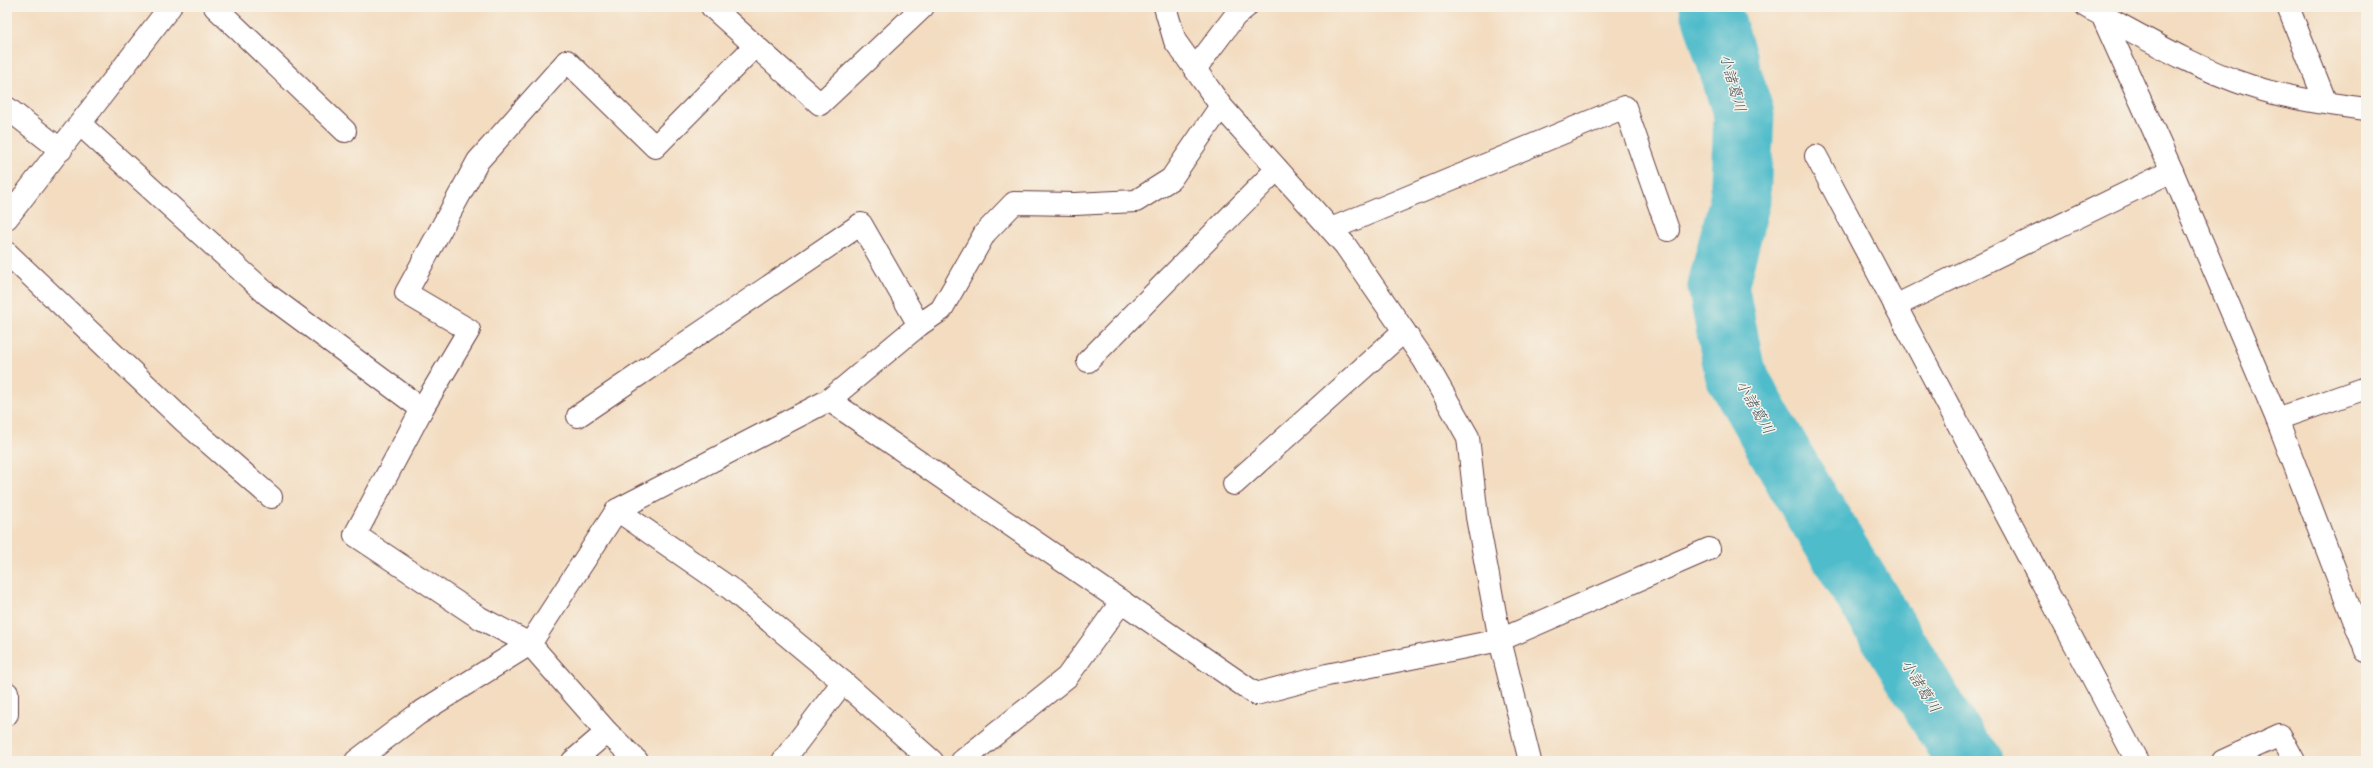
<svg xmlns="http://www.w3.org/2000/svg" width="2373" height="768" font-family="Itim,'Klee One',sans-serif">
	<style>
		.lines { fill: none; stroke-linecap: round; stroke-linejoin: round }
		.river { stroke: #50bccb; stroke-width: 61 }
		.street-casing { stroke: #633b41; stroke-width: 24 }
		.street { stroke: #fff; stroke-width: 22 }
		.labels { text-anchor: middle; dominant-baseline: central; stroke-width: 3; stroke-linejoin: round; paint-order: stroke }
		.water-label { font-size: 15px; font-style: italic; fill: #4c5663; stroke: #f7f3e8 }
	</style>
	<rect width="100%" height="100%" fill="#f7f3e8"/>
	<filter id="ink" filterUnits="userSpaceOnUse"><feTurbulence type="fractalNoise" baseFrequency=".025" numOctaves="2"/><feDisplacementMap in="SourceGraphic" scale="8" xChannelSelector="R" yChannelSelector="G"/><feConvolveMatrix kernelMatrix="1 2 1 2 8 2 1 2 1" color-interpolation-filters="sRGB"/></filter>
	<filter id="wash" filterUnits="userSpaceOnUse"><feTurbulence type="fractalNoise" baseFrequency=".012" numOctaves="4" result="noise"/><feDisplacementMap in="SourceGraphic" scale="16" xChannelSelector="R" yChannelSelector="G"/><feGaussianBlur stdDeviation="0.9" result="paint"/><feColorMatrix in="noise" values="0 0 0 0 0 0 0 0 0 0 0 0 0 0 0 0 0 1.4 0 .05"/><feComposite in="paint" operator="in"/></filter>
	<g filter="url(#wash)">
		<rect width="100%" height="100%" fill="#f3dcc0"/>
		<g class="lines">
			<path class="river" d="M1710,7L1744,115L1740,200L1718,286L1735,373L1796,480L1959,748L1972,761"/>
		</g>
	</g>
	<g filter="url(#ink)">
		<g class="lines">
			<g class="street-casing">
				<g id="street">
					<path d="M215,7L345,131"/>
					<path d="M712,7L820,104L923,7"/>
					<path d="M1165,7L1175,41L1195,69L1221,106L1345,245L1424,360L1468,437L1477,517L1500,640L1530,761"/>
					<path d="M2087,7L2102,15L2172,171L2277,419L2366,651"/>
					<path d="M2288,7L2326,103"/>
					<path d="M2102,15C2150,41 2198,69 2250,86C2286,98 2328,104 2366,109"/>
					<path d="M1195,69L1235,16L1246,7"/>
					<path d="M7,108L61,150"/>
					<path d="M81,125L268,295L422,409L469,330L406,293L478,161L567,61L655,147L755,46"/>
					<path d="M1816,156L2137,761"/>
					<path d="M7,218L170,7"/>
					<path d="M1331,229L1625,107L1668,230"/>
					<path d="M7,253L185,422L271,497"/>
					<path d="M1895,306L2172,171"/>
					<path d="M1088,361L1277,169"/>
					<path d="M829,400L1256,694L1327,675L1500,640L1709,549"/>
					<path d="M578,416L861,224L919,325"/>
					<path d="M2277,419L2366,388"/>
					<path d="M1234,484L1404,331"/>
					<path d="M617,510L731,589L843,682L932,761"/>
					<path d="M7,693V714"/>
					<path d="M607,732L637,761"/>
					<path d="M356,761L418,714L530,644L480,618L355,535L422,409"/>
					<path d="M573,761L607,732L530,644L617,510L829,400L919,325L941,310L985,233L1014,203L1075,204L1136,201L1171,179L1221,106"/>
					<path d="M783,761L843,682"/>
					<path d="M962,761L1067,677L1122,601"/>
					<path d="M2223,761L2280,735L2294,761"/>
				</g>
			</g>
			<use href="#street" class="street"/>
		</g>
	</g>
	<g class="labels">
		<g class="water-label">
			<text transform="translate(1733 83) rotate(74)">小諸葛川</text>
			<text transform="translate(1755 407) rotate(60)">小諸葛川</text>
			<text transform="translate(1921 686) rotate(58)">小諸葛川</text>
		</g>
	</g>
	<rect width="2373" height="768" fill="none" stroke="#f7f3e8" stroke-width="24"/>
</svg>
